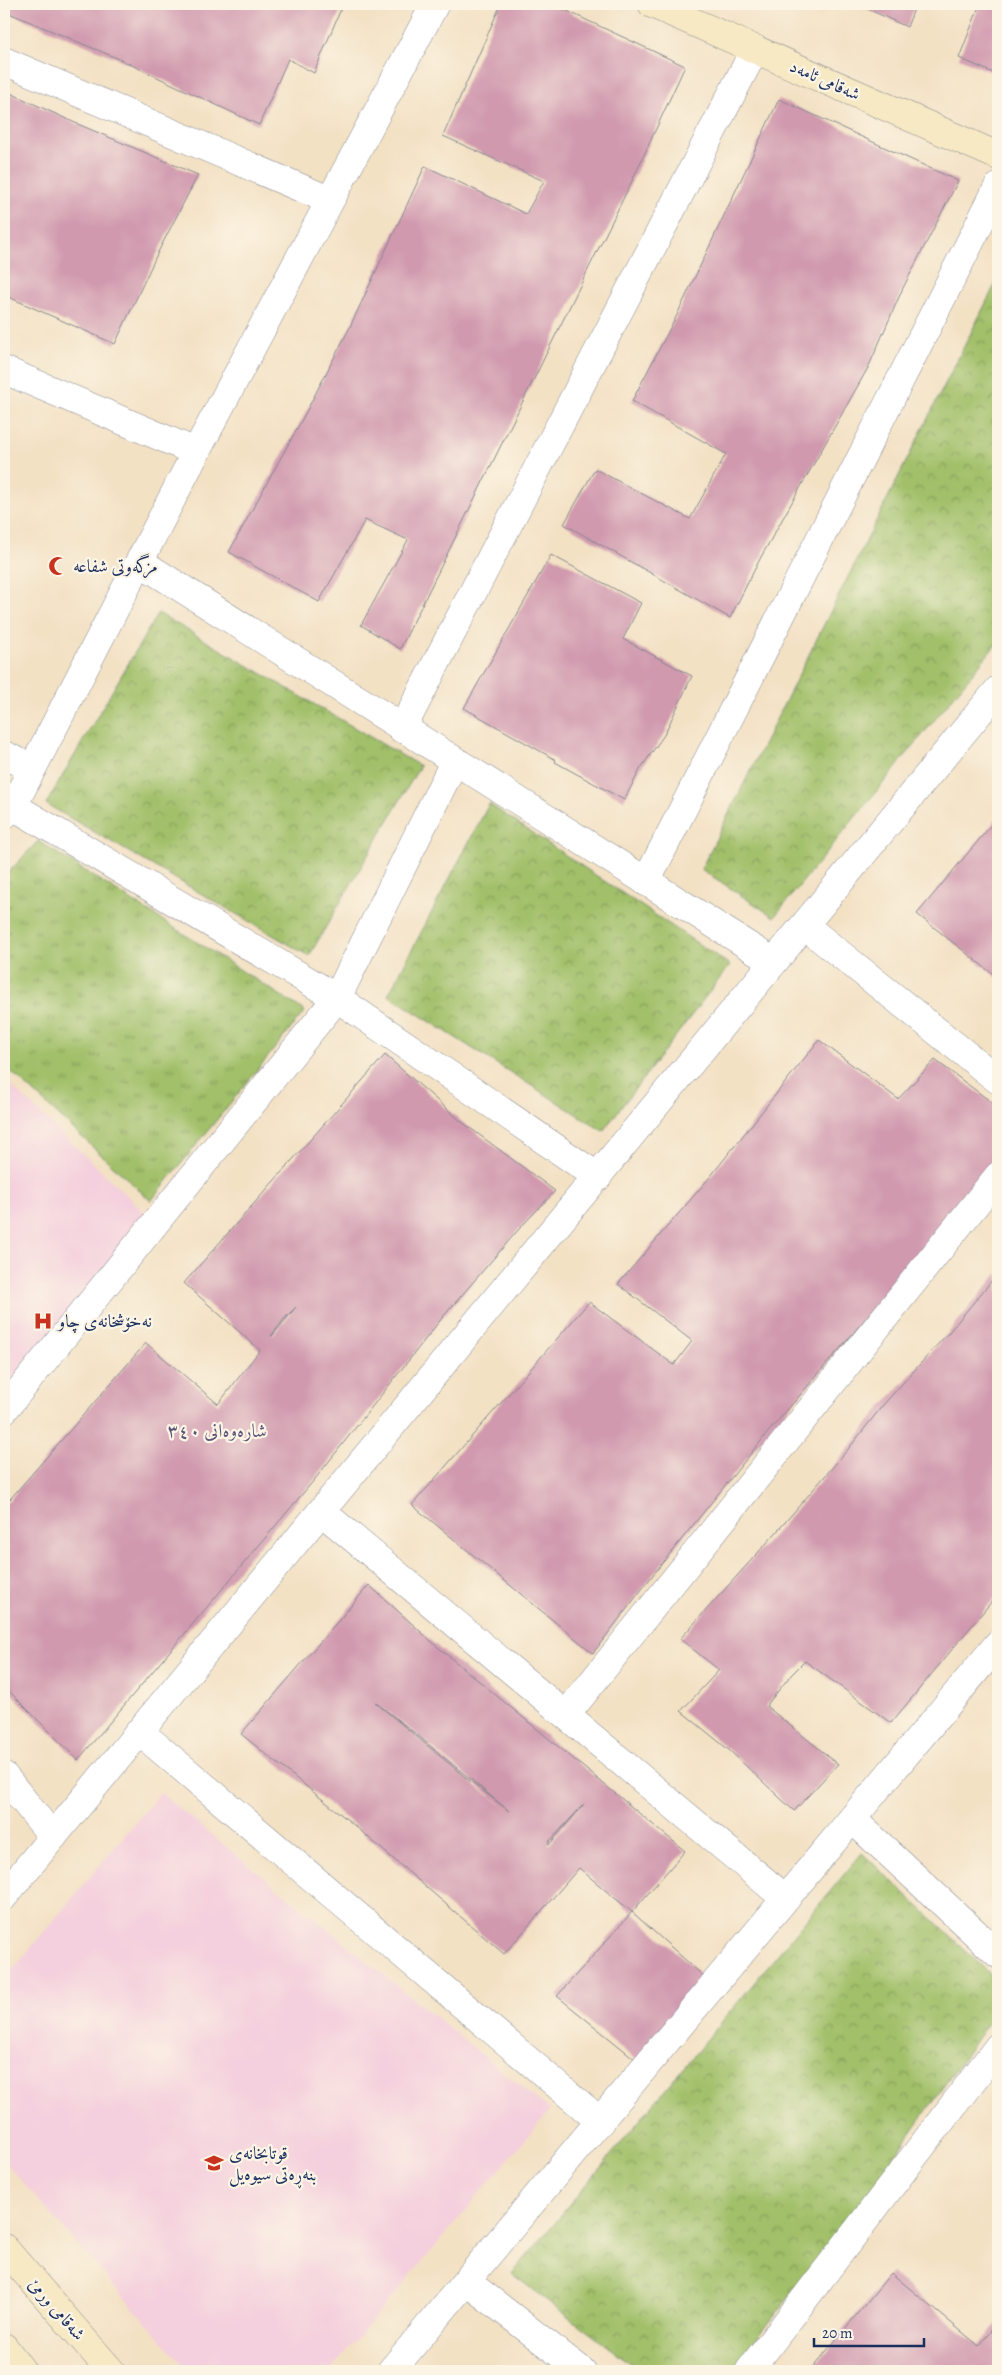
<svg xmlns="http://www.w3.org/2000/svg" width="1002" height="2375" font-family="Alegreya,Amiri,serif">
	<style>
		.built { fill: #f4cfdd }
		.grass { fill: url(#grass-tufts); stroke: #5e7864 }
		.park { fill: url(#park-crowns); stroke: #5e7864 }
		.building { fill: #d099ae; fill-rule: evenodd }
		.lines { fill: none; stroke-linecap: round; stroke-linejoin: round }
		.street-casing { stroke: #878891; stroke-width: 29 }
		.secondary-casing { stroke: #878891; stroke-width: 29 }
		.street { stroke: #fff; stroke-width: 28 }
		.secondary { stroke: #f7e9c3; stroke-width: 28 }
		.labels { text-anchor: middle; dominant-baseline: central; stroke-width: 4.5; stroke-linejoin: round; paint-order: stroke }
		.street-label { font-size: 18px; fill: #1b2f5e; stroke: #fcf5e5 }
		.poi-label { font-size: 18px; fill: #1b2f5e; stroke: #fcf5e5; text-anchor: start }
		.neighbourhood-label { font-size: 19px; fill: #5a547a; stroke: #fcf5e5 }
	</style>
	<defs>
		<pattern id="grass-tufts" width="24" height="20" patternUnits="userSpaceOnUse" patternTransform="scale(1.25)"><rect width="24" height="20" fill="#a1c069"/><path d="M3 7l-1-3M5 7V3M7 7l1-3M15 17l-1-3M17 17v-4M19 17l1-3" fill="none" stroke="#829c5a"/></pattern>
		<pattern id="park-crowns" width="20" height="18" patternUnits="userSpaceOnUse" patternTransform="scale(1.25)"><rect width="20" height="18" fill="#a1c069"/><path d="M2 6a3 3 0 1 1 6 0M12 15a3 3 0 1 1 6 0" fill="none" stroke="#829c5a"/></pattern>
	</defs>
	<rect width="100%" height="100%" fill="#fcf5e5"/>
	<filter id="ink" filterUnits="userSpaceOnUse"><feTurbulence type="fractalNoise" baseFrequency=".02" numOctaves="2"/><feDisplacementMap in="SourceGraphic" scale="10" xChannelSelector="R" yChannelSelector="G"/><feConvolveMatrix kernelMatrix="1 2 1 2 8 2 1 2 1" color-interpolation-filters="sRGB"/></filter>
	<filter id="wash" filterUnits="userSpaceOnUse"><feTurbulence type="fractalNoise" baseFrequency=".0096" numOctaves="4" result="noise"/><feDisplacementMap in="SourceGraphic" scale="20" xChannelSelector="R" yChannelSelector="G"/><feGaussianBlur stdDeviation="1.12" result="paint"/><feColorMatrix in="noise" values="0 0 0 0 0 0 0 0 0 0 0 0 0 0 0 0 0 1.4 0 .05"/><feComposite in="paint" operator="in"/></filter>
	<g filter="url(#wash)">
		<rect width="100%" height="100%" fill="#f3e1c4"/>
		<g class="built">
			<path d="M4,1079L160,1227L4,1414Z"/>
			<path d="M160,1793L550,2110L330,2371H189L4,2161V1980Z"/>
		</g>
		<path class="grass" d="M38,841L305,1011L151,1201L4,1065V877Z"/>
		<g class="park">
			<path d="M998,279V642L774,917L701,869Z"/>
			<path d="M158,613L420,766L309,956L46,804Z"/>
			<path d="M489,804L730,965L603,1131L388,995Z"/>
			<path d="M862,1853L998,1981V2009L863,2201L732,2371H640L512,2274Z"/>
		</g>
		<g id="blocks">
			<g class="building">
				<path d="M4,4H343L314,73L288,59L259,125L119,59L4,11Z"/>
				<path d="M501,4H552L685,66L631,183L400,649L361,625L408,540L365,520L319,602L229,552L306,412L350,327L425,166L526,214L544,181L443,136Z"/>
				<path d="M857,4H916L907,27Z"/>
				<path d="M980,4H998V75L959,58Z"/>
				<path d="M4,90L73,122L198,175L158,252L115,344L4,295Z"/>
				<path d="M779,99L958,181L902,290L869,366L761,557L730,618L564,524L595,469L690,519L726,454L632,401L677,315Z"/>
				<path d="M551,555L641,603L623,639L692,676L664,735L641,768L624,800L555,762L556,760L464,708Z"/>
				<path d="M998,817V978L917,914Z"/>
				<path d="M819,1040L898,1099L935,1060L998,1107V1164L765,1436L652,1576L593,1653L412,1505L589,1302L674,1365L692,1341L618,1284L710,1177Z"/>
				<path d="M385,1055L462,1122L555,1191L519,1229L442,1318L315,1479L78,1760L4,1686V1506L146,1343L218,1404L219,1403L260,1350L184,1283ZM296,1307L272,1336H271L284,1319Z"/>
				<path d="M998,1273V1594L891,1723L805,1661L791,1675L766,1706L838,1764L794,1811L729,1750L681,1711L719,1670L680,1639L774,1535L850,1447L883,1405L949,1332Z"/>
				<path d="M369,1585L440,1649L685,1851L632,1912L710,1982L641,2064L557,1996L632,1912L605,1890L579,1868L504,1954L348,1820L241,1734ZM375,1702L416,1734L509,1811L470,1781ZM584,1804L549,1845L548,1843Z"/>
				<path d="M891,2273L979,2346L998,2322V2371H810Z"/>
			</g>
		</g>
	</g>
	<g filter="url(#ink)">
		<use href="#blocks" fill-opacity="0" stroke="#878891" stroke-width="1"/>
		<g class="lines">
			<g class="street-casing">
				<g id="street">
					<path d="M4,61L329,200"/>
					<path d="M4,370L196,452"/>
					<path d="M140,562L774,962"/>
					<path d="M402,729L755,49"/>
					<path d="M4,755L32,768"/>
					<path d="M13,806L337,998L598,1177"/>
					<path d="M4,815L13,806L196,452L435,4"/>
					<path d="M646,882L998,187"/>
					<path d="M805,926L998,1080"/>
					<path d="M4,1410L337,998L454,762"/>
					<path d="M322,1512L786,1899"/>
					<path d="M566,1715L998,1176"/>
					<path d="M140,1732L601,2122"/>
					<path d="M4,1776L53,1837"/>
					<path d="M852,1819L998,1954"/>
					<path d="M4,1896L998,690"/>
					<path d="M467,2282L582,2371"/>
					<path d="M391,2371L998,1644"/>
					<path d="M749,2371L998,2047"/>
				</g>
			</g>
			<g class="secondary-casing">
				<g id="secondary">
					<path d="M652,4L998,156"/>
					<path d="M4,2248L111,2371"/>
					<path d="M4,2347L22,2371"/>
				</g>
			</g>
			<use href="#street" class="street"/>
			<use href="#secondary" class="secondary"/>
		</g>
	</g>
	<defs>
		<g id="mosque-bare" transform="scale(1.5)"><path d="M3.5-4.9A6 6 0 1 0 3.5 4.9A5 5 0 1 1 3.5-4.9Z" fill="#c8321e" stroke="#fcf5e5" stroke-width="2.5" paint-order="stroke"/></g>
		<g id="hospital-bare" transform="scale(1.5)"><path d="M-5-5h3v3.5h4V-5h3V5h-3V1.5h-4V5h-3Z" fill="#c8321e" stroke="#fcf5e5" stroke-width="2.5" paint-order="stroke"/></g>
		<g id="school-bare" transform="scale(1.5)"><path d="M0-5L7-2L0 1L-7-2ZM-4 1L0 2.5L4 1V4Q0 6-4 4Z" fill="#c8321e" stroke="#fcf5e5" stroke-width="2.5" paint-order="stroke"/></g>
	</defs>
	<g fill-rule="evenodd">
		<use href="#mosque-bare" x="58" y="566"/>
		<use href="#hospital-bare" x="43" y="1321"/>
		<use href="#school-bare" x="214" y="2163"/>
	</g>
	<g class="labels">
		<g class="street-label">
			<text transform="translate(825 80) rotate(24)">شەقامی ئامەد</text>
			<text transform="translate(57 2309) rotate(49)">شەقامی ورمێ</text>
		</g>
		<g class="poi-label">
			<text x="73" y="566">مزگەوتی شفاعە</text>
			<text x="58" y="1321">نەخۆشخانەی چاو</text>
			<text x="229" y="2153">قوتابخانەی<tspan x="229" dy="21">بنەڕەتی سیوەیل</tspan></text>
		</g>
		<g class="neighbourhood-label">
			<text x="217" y="1431">شارەوەانی ٣٤٠</text>
		</g>
	</g>
	<rect width="1002" height="2375" fill="none" stroke="#fcf5e5" stroke-width="20"/>
	<path d="M814 2338v8h110v-8" fill="none" stroke="#1b2f5e" stroke-width="2.5"/>
	<text x="822" y="2338" font-size="15" fill="#1b2f5e" stroke="#fcf5e5" stroke-width="4" paint-order="stroke">20 m</text>
</svg>
